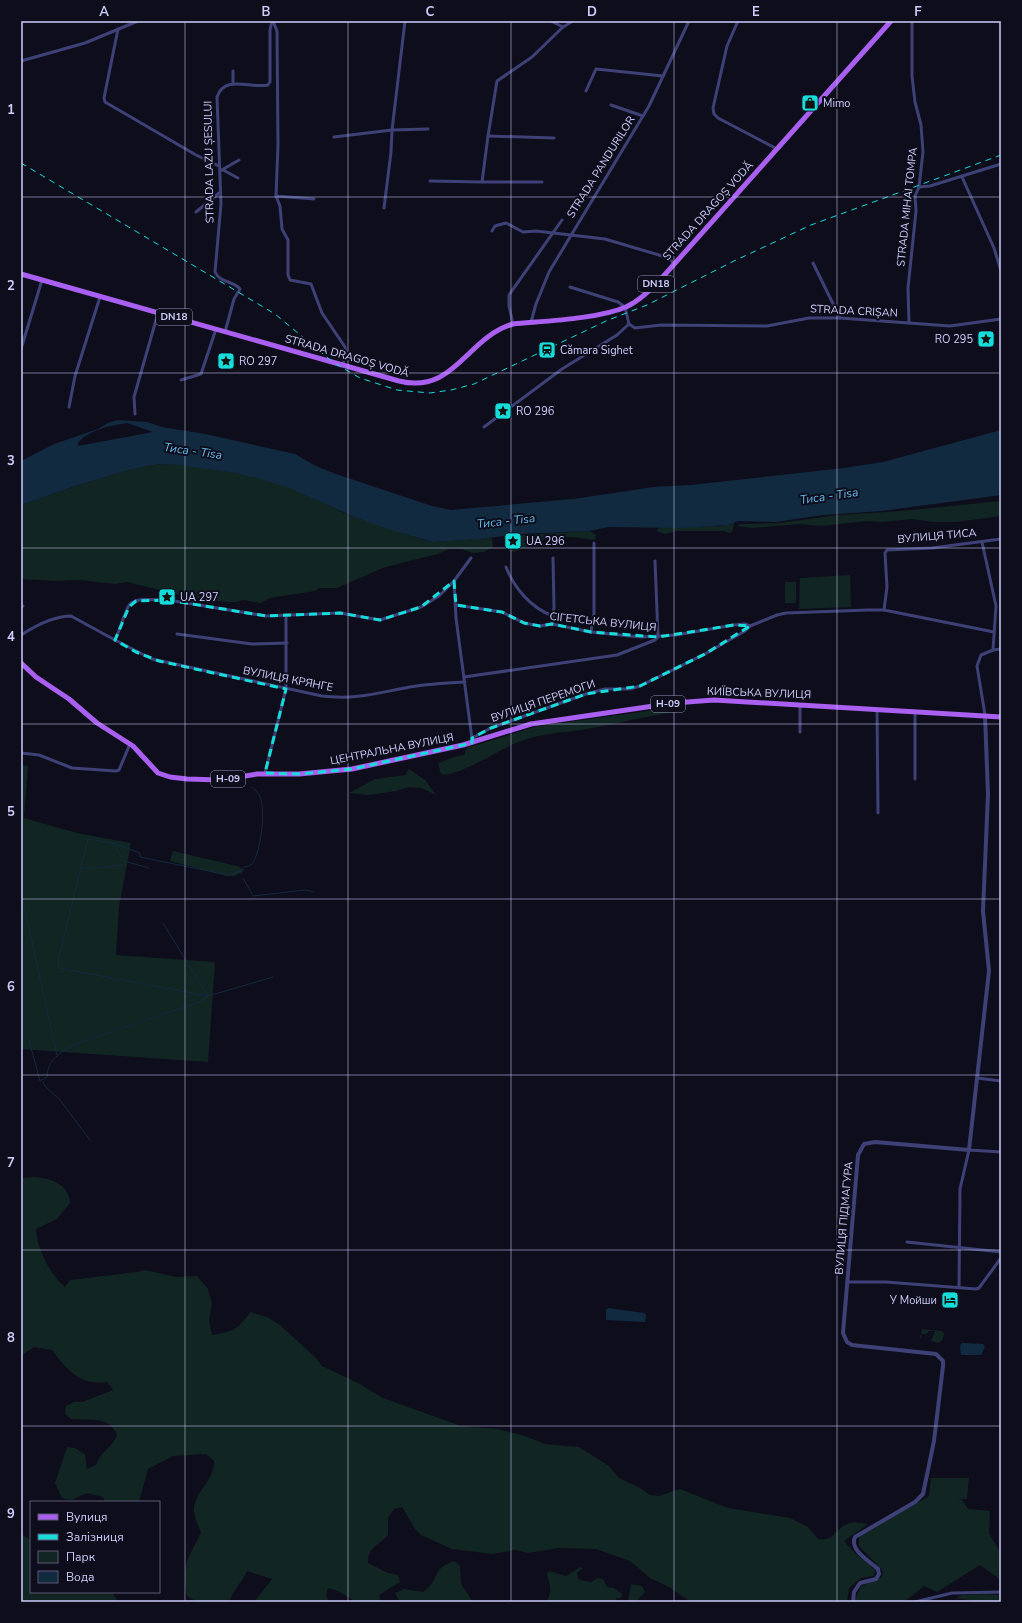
<svg xmlns="http://www.w3.org/2000/svg" width="1022" height="1623" font-family="'Nunito Sans',sans-serif">
	<style>
		.green { fill: #112522 }
		.water { fill: #122a40; fill-rule: evenodd }
		.lines { fill: none; stroke-linecap: round; stroke-linejoin: round }
		.stream { stroke: #122a40; stroke-width: 1 }
		.minor { stroke: #3d4176; stroke-width: 3 }
		.tertiary { stroke: #3d4176; stroke-width: 4 }
		.primary { stroke: #a95fef; stroke-width: 5 }
		.rail { stroke: #16ddda; stroke-width: 1; stroke-dasharray: 6 5; stroke-linecap: butt }
		.marked { fill: none; stroke: #16ddda; stroke-width: 3; stroke-dasharray: 8 5; stroke-linejoin: round }
		.grid { fill: none; stroke: #cdcdfa; stroke-width: 1; stroke-opacity: 0.55 }
		.labels { text-anchor: middle; dominant-baseline: central; stroke-width: 4; stroke-linejoin: round; paint-order: stroke }
		.shield { fill: #0e0d1c; stroke: #9493b7; stroke-width: 1 }
		.shield-label { font-size: 10px; font-weight: bold; fill: #cdcdfa }
		.poi-label { font-size: 11px; fill: #cdcdfa; stroke: #0e0d1c; text-anchor: start }
		.street-label { font-size: 11px; fill: #cdcdfa; stroke: #0e0d1c }
		.water-label { font-size: 12px; font-style: italic; fill: #65bff0; stroke: #0e0d1c }
		.neatline { fill: none; stroke: #cdcdfa; stroke-width: 1.5 }
		.grid-label { font-size: 13px; text-anchor: middle; font-weight: bold; fill: #cdcdfa }
	</style>
	<rect width="100%" height="100%" fill="#0e0d1c"/>
	<g class="green">
		<path d="M159,464C203,465 249,473 291,488C312,496 331,508 352,516C376,525 400,532 424,540L433,542L492,538L493,547L484,552L473,553L461,549H449L438,554L385,567L337,588H319L315,591L270,598L261,603L243,600L237,602H225L189,597L127,582L115,584L80,580L54,581L21,579V505L78,485L132,469Z"/>
		<path d="M1001,501V516L956,522H932L913,519L882,522L867,521L821,526L799,524L752,528L737,526L741,524L780,523L837,515L901,511Z"/>
		<path d="M734,522L733,530L731,533L723,531H677L665,534L656,531L660,527L720,526Z"/>
		<path d="M590,531L596,535L595,540L572,537L548,538L514,552L509,551L504,536Z"/>
		<path d="M850,575L851,607L799,609L800,578Z"/>
		<rect x="785" y="582" width="11" height="21"/>
		<path d="M670,708L674,709V712C642,717 612,725 581,730C559,733 536,734 516,743C500,749 455,779 441,774L438,763L457,756L464,755L467,748L538,726Z"/>
		<path d="M21,765L28,766L24,818L77,833L131,843L119,907L116,955L215,962L208,1062L21,1049Z"/>
		<path d="M409,769L425,780L436,795L421,788L409,787L396,791L369,795L349,793L375,779L405,775Z"/>
		<path d="M173,851L237,866L245,870L235,876H227L170,861Z"/>
		<path d="M35,1177C52,1179 69,1184 70,1203L57,1219L36,1229C36,1247 51,1276 65,1287L70,1280L137,1272L144,1270L176,1277L197,1276L208,1289L212,1304L209,1320L212,1335C232,1332 239,1329 250,1312L267,1317L280,1325L316,1358L322,1366L358,1383L383,1398L461,1426L497,1429L522,1435L545,1444L579,1447L609,1466L619,1478L640,1488L650,1495L659,1496L680,1489L728,1508L790,1518L808,1527L818,1539C835,1541 833,1531 845,1525C852,1521 860,1523 868,1524L844,1541L854,1552L876,1571L873,1576L861,1578L849,1588L847,1602H691L669,1587L650,1578L630,1561L596,1549L559,1548L528,1553L515,1550L493,1554L452,1549L421,1535L415,1529L402,1507L394,1509L388,1518V1535C379,1545 367,1548 368,1563L388,1573L398,1575L400,1582L379,1595L381,1602H356L338,1591L328,1588L326,1596L329,1602H254L272,1579L247,1571C241,1584 234,1588 229,1602H197L187,1596C182,1564 187,1560 201,1533C199,1527 195,1519 194,1512C193,1492 215,1481 214,1461L206,1454L173,1456L148,1469L139,1502H105L103,1497L86,1493L72,1500L62,1498L55,1483L67,1447L75,1448L85,1454L87,1469L96,1465C102,1449 111,1450 117,1435C109,1415 89,1421 71,1419L65,1414L66,1406L74,1402H82L113,1390L107,1382C80,1386 67,1370 52,1350L34,1347L21,1356V1178Z"/>
		<path d="M922,1329L942,1331L944,1333L943,1339L939,1343L931,1341L935,1331H929L926,1334H921L922,1338L920,1339Z"/>
		<path d="M931,1478H969L967,1499H958L962,1500L968,1509L990,1511L989,1534L1001,1553V1580L980,1565L937,1592L924,1586L904,1602H854L861,1586L882,1577L883,1571L859,1546V1537L929,1496Z"/>
		<path d="M21,1534L31,1540V1592H112L118,1602H21Z"/>
		<path d="M454,1561L460,1566L461,1584L473,1602H400L395,1593L404,1589L423,1592C440,1581 431,1568 454,1561Z"/>
		<path d="M580,1567L583,1568L577,1573L579,1580L591,1582L598,1578L604,1580L607,1587L614,1588L622,1594L621,1598H616L617,1602H546C553,1591 550,1586 547,1574L549,1571L566,1576Z"/>
		<path d="M631,1584L642,1586L645,1592L636,1602H624L628,1601Z"/>
		<path d="M989,1594L1001,1595V1602H981L956,1598L962,1595Z"/>
	</g>
	<g class="water">
		<path d="M118,420L147,422L162,427L205,434L295,454L314,465L333,473L432,506L451,510L573,499L654,487L691,485L844,468L883,462L1001,430V495L882,511L823,515L776,522L739,521L727,525L683,528L608,527L590,531L520,534L480,539L433,542L387,529L352,516L292,489L260,479L236,473L180,465L159,464L132,469L78,485L21,505V461L54,444L98,429L108,423ZM127,423L153,432L78,446V443C88,430 112,425 127,423Z"/>
		<path d="M608,1308L644,1313L646,1315L645,1322L606,1320V1310Z"/>
		<path d="M962,1343L983,1344L985,1347L981,1355H961L960,1346Z"/>
	</g>
	<g class="lines">
		<g class="stream">
			<path d="M113,843L88,839L58,961L59,968L208,996L163,923"/>
			<path d="M244,867C248,867 252,865 254,861C261,847 265,815 261,800C260,794 256,791 252,787"/>
			<path d="M149,868L124,861L113,843L140,853V857L228,875L241,871"/>
			<path d="M82,869L124,865"/>
			<path d="M241,870V874"/>
			<path d="M243,878L253,896L305,890L314,892"/>
			<path d="M21,892L57,1055"/>
			<path d="M29,1040L40,1081L47,1077C47,1061 60,1052 75,1044L200,1002L208,996L273,977"/>
			<path d="M43,1082L45,1086L60,1100L90,1140"/>
		</g>
		<g class="minor">
			<path d="M273,21L277,31L278,145L276,196L280,206L282,229L288,240V275L290,280L311,284L322,313L345,347L346,352L343,365"/>
			<path d="M738,21L727,46L713,108L714,114L718,118L777,149"/>
			<path d="M563,27L573,21"/>
			<path d="M118,29L104,98L105,102L196,155L219,166"/>
			<path d="M21,61L85,43L138,21"/>
			<path d="M233,84V71"/>
			<path d="M586,91L596,69L663,76"/>
			<path d="M611,105L643,116"/>
			<path d="M488,136L554,138"/>
			<path d="M334,137L392,130L405,21"/>
			<path d="M223,170L238,178"/>
			<path d="M220,171L239,160"/>
			<path d="M962,177L994,248L1001,271"/>
			<path d="M430,181L482,182L488,136L497,81L532,57L563,27L551,21"/>
			<path d="M482,182H542"/>
			<path d="M919,187L930,186L1001,164"/>
			<path d="M276,196L314,199"/>
			<path d="M384,208L391,152L392,130L428,129"/>
			<path d="M196,212L219,193"/>
			<path d="M492,231L495,226L506,223L523,232L536,231L605,239L669,258L674,264"/>
			<path d="M813,263L840,318"/>
			<path d="M570,287L618,302L625,307L629,324L635,328L661,325L767,326L809,318H840L950,326L1001,319"/>
			<path d="M531,322L536,304L549,272L649,106L689,21"/>
			<path d="M909,323L908,288L916,211L915,196L919,187L923,152L921,125L915,102L912,76V21"/>
			<path d="M513,324L509,306V295L562,220"/>
			<path d="M225,332L234,299L240,289C234,281 220,283 215,272L221,204L217,97C225,74 251,89 268,85L270,82V30L272,21"/>
			<path d="M21,349L42,280"/>
			<path d="M181,380L201,374L216,329"/>
			<path d="M69,407L75,376L100,297"/>
			<path d="M135,414L134,397L158,313"/>
			<path d="M484,427L562,369L617,335L629,324"/>
			<path d="M982,542L996,606L993,650L981,655L977,666L985,715"/>
			<path d="M506,567C514,588 531,608 553,616"/>
			<path d="M454,582L456,618L472,739"/>
			<path d="M456,605L502,612L524,623L540,626L552,624L591,632L640,637L676,635L734,625L745,624L750,626"/>
			<path d="M21,607L23,606"/>
			<path d="M884,610L887,587L885,553L887,550L932,548L1001,539"/>
			<path d="M552,624L554,607L553,558"/>
			<path d="M591,632L594,613V543"/>
			<path d="M177,634L252,644L287,643"/>
			<path d="M21,635C35,626 54,616 71,616L115,640C119,632 126,608 130,604C138,597 158,600 168,600L266,616L340,613L380,620L421,607L439,596L454,581L471,558"/>
			<path d="M115,640L152,659L322,696C356,700 377,693 410,687C428,684 446,683 465,682"/>
			<path d="M993,650L1001,649"/>
			<path d="M464,677L617,655L655,640L658,637L655,561"/>
			<path d="M877,709L878,813"/>
			<path d="M915,711V779"/>
			<path d="M800,732V705"/>
			<path d="M472,738L491,728L586,694L605,689H630L640,686L705,654L745,631L750,626L777,615L786,613L868,610H884L994,632"/>
			<path d="M21,753L39,755L72,768L116,771L119,770L130,744"/>
			<path d="M265,773L286,689V615"/>
			<path d="M977,1078L1001,1081"/>
			<path d="M907,1242L1001,1252"/>
			<path d="M847,1282H886L976,1289L979,1288L1001,1258"/>
			<path d="M959,1287L960,1189L969,1150L1001,1152"/>
			<path d="M915,1602L952,1593L1001,1592"/>
		</g>
		<path class="tertiary" d="M853,1602L854,1592L860,1583L876,1579L879,1574L878,1569C869,1561 849,1550 855,1537L915,1502L923,1494L934,1441L943,1366V1361L936,1354L852,1345L847,1342L843,1333L858,1155L864,1144L875,1142L969,1150L989,971L983,911L988,794L985,715"/>
		<g class="primary">
			<path d="M21,274L399,381C454,395 467,337 513,324C544,321 598,319 626,307C639,301 649,291 660,280L891,21"/>
			<path d="M21,663L36,677L69,699L97,723L133,746L158,773L170,777L187,779L220,780L257,774H299L352,769L463,745L531,724L674,703L714,700L1001,717"/>
		</g>
		<path class="rail" d="M21,163L275,314L334,363L360,378L397,390L430,393L451,390L474,384L606,321L647,305L734,261L811,225L1001,155"/>
	</g>
	<path class="marked" d="M454,581L456,605L502,612L524,623L540,626L552,624L591,632L658,637L734,625L750,626L705,654L640,686L586,694L491,728L472,738V743L352,769L299,774L265,773L286,689L159,661L136,652L115,640L129,607L136,601L168,600L266,616L340,613L380,620L421,607Z"/>
	<path class="grid" d="M185,21V1602M348,21V1602M511,21V1602M674,21V1602M837,21V1602M21,197H1001M21,373H1001M21,548H1001M21,724H1001M21,899H1001M21,1075H1001M21,1250H1001M21,1426H1001"/>
	<defs>
		<g id="shop-square" transform="scale(0.9)"><rect x="-9" y="-9" width="18" height="18" rx="4" fill="#16ddda" stroke="#0e0d1c"/><path d="M-5-2.5h2.3a2.7 3.5 0 0 1 5.4 0H5L5.5 6h-11ZM-1.5-2.5h3a1.5 2.3 0 0 0-3 0Z" fill="#111"/></g>
		<g id="sight-square" transform="scale(0.9)"><rect x="-9" y="-9" width="18" height="18" rx="4" fill="#16ddda" stroke="#0e0d1c"/><path d="M0-6L1.8-2.2L6-1.7L2.9 1.2L3.7 5.4L0 3.3L-3.7 5.4L-2.9 1.2L-6-1.7L-1.8-2.2Z" fill="#111"/></g>
		<g id="station-square" transform="scale(0.9)"><rect x="-9" y="-9" width="18" height="18" rx="4" fill="#16ddda" stroke="#0e0d1c"/><path d="M-3-6H3Q5-6 5-4V2Q5 4 3 4L4.5 6H3L1.5 4h-3L-3 6H-4.5L-3 4Q-5 4-5 2V-4Q-5-6-3-6ZM-3.5-4v3h7v-3ZM-3.5 1v1.5H-2V1ZM2 1v1.5H3.5V1Z" fill="#111"/></g>
		<g id="hotel-square" transform="scale(0.9)"><rect x="-9" y="-9" width="18" height="18" rx="4" fill="#16ddda" stroke="#0e0d1c"/><path d="M-6-4.5h1.5V1H6V5H4.5V3h-9V5H-6ZM-4 0a1.8 1.8 0 1 1 3.6 0ZM.5 0V-2.5h3Q6-2.5 6 0Z" fill="#111"/></g>
	</defs>
	<g fill-rule="evenodd">
		<use href="#shop-square" x="810" y="103"/>
		<use href="#sight-square" x="986" y="339"/>
		<use href="#station-square" x="547" y="350"/>
		<use href="#sight-square" x="226" y="361"/>
		<use href="#sight-square" x="503" y="411"/>
		<use href="#sight-square" x="513" y="541"/>
		<use href="#sight-square" x="167" y="597"/>
		<use href="#hotel-square" x="950" y="1300"/>
	</g>
	<g class="labels">
		<g class="shield">
			<rect x="638" y="276" width="36" height="16" rx="3"/>
			<rect x="156" y="309" width="36" height="16" rx="3"/>
			<rect x="651" y="696" width="34" height="16" rx="3"/>
			<rect x="211" y="771" width="34" height="16" rx="3"/>
		</g>
		<g class="shield-label">
			<text x="656" y="284">DN18</text>
			<text x="174" y="317">DN18</text>
			<text x="668" y="704">Н-09</text>
			<text x="228" y="779">Н-09</text>
		</g>
		<g class="poi-label">
			<text x="823" y="103">Mimo</text>
			<text x="973" y="339" text-anchor="end">RO 295</text>
			<text x="560" y="350">Cămara Sighet</text>
			<text x="239" y="361">RO 297</text>
			<text x="516" y="411">RO 296</text>
			<text x="526" y="541">UA 296</text>
			<text x="180" y="597">UA 297</text>
			<text x="937" y="1300" text-anchor="end">У Мойши</text>
		</g>
		<g class="street-label">
			<text transform="translate(209 162) rotate(-91)">STRADA LAZU ȘESULUI</text>
			<text transform="translate(601 167) rotate(-58)">STRADA PANDURILOR</text>
			<text transform="translate(907 207) rotate(-84)">STRADA MIHAI TOMPA</text>
			<text transform="translate(708 211) rotate(-48)">STRADA DRAGOȘ VODĂ</text>
			<text transform="translate(854 311) rotate(3)">STRADA CRIȘAN</text>
			<text transform="translate(347 356) rotate(16)">STRADA DRAGOȘ VODĂ</text>
			<text transform="translate(937 536) rotate(-5)">ВУЛИЦЯ ТИСА</text>
			<text transform="translate(603 622) rotate(6)">СІГЕТСЬКА ВУЛИЦЯ</text>
			<text transform="translate(288 679) rotate(11)">ВУЛИЦЯ КРЯНГЕ</text>
			<text transform="translate(759 693) rotate(2)">КИЇВСЬКА ВУЛИЦЯ</text>
			<text transform="translate(543 701) rotate(-19)">ВУЛИЦЯ ПЕРЕМОГИ</text>
			<text transform="translate(392 749) rotate(-11)">ЦЕНТРАЛЬНА ВУЛИЦЯ</text>
			<text transform="translate(844 1218) rotate(-85)">ВУЛИЦЯ ПІДМАГУРА</text>
		</g>
		<g class="water-label">
			<text transform="translate(193 451) rotate(8)">Тиса - Tisa</text>
			<text transform="translate(829 496) rotate(-8)">Тиса - Tisa</text>
			<text transform="translate(506 521) rotate(-6)">Тиса - Tisa</text>
		</g>
	</g>
	<rect width="1022" height="1623" fill="none" stroke="#0e0d1c" stroke-width="44"/>
	<rect x="30" y="1501" width="130" height="92" fill="#0e0d1c" stroke="#5a5a75"/>
	<rect x="38" y="1514" width="20" height="6" fill="#a95fef" stroke="#5a5a75"/>
	<text x="66" y="1521" font-size="12" fill="#cdcdfa">Вулиця</text>
	<rect x="38" y="1534" width="20" height="6" fill="#16ddda" stroke="#5a5a75"/>
	<text x="66" y="1541" font-size="12" fill="#cdcdfa">Залізниця</text>
	<rect x="38" y="1551" width="20" height="12" fill="#112522" stroke="#5a5a75"/>
	<text x="66" y="1561" font-size="12" fill="#cdcdfa">Парк</text>
	<rect x="38" y="1571" width="20" height="12" fill="#122a40" stroke="#5a5a75"/>
	<text x="66" y="1581" font-size="12" fill="#cdcdfa">Вода</text>
	<rect x="22" y="22" width="978" height="1579" class="neatline"/>
	<g class="grid-label">
		<text x="104" y="16">A</text>
		<text x="266" y="16">B</text>
		<text x="430" y="16">C</text>
		<text x="592" y="16">D</text>
		<text x="756" y="16">E</text>
		<text x="918" y="16">F</text>
		<text x="11" y="114">1</text>
		<text x="11" y="290">2</text>
		<text x="11" y="465">3</text>
		<text x="11" y="641">4</text>
		<text x="11" y="816">5</text>
		<text x="11" y="991">6</text>
		<text x="11" y="1167">7</text>
		<text x="11" y="1342">8</text>
		<text x="11" y="1518">9</text>
	</g>
</svg>
